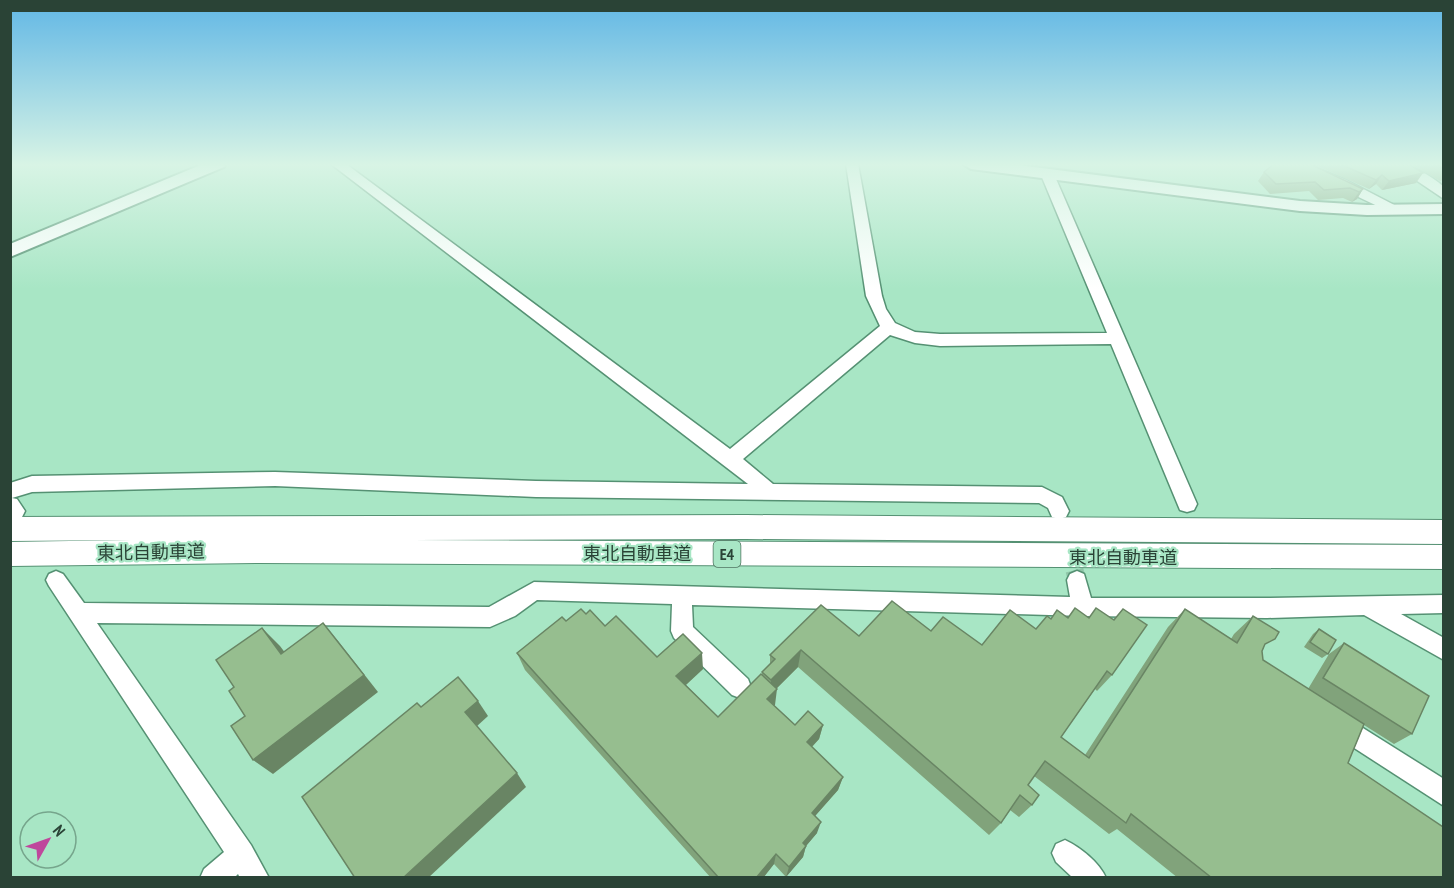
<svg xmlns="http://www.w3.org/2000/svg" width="1454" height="888" font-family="'PT Sans Narrow','Noto Sans JP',sans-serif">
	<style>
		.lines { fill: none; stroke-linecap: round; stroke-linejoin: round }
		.minor-tunnel { stroke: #8fc5a8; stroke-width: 18; stroke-dasharray: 18 9; stroke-linecap: butt }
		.minor-casing { stroke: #559173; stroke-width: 3 }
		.major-casing { stroke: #559173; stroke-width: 4 }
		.highway-casing { stroke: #559173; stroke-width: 2 }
		.minor { fill: #fff; fill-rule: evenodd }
		.major { fill: #fff; fill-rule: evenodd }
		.highway { fill: #fff; fill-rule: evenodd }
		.wall { fill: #81a37b }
		.shaded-wall { fill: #698564 }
		.building { fill: #96be8f; stroke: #698564; stroke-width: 1.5 }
		.labels { text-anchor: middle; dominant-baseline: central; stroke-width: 4.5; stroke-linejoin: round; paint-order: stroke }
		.shield { fill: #a8e6c5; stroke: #507461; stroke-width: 1.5 }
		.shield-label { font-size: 16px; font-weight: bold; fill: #2a4336 }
		.street-label { font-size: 18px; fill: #2a4336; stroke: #a8e6c5 }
	</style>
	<rect width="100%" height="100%" fill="#a8e6c5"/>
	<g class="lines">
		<path class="minor-tunnel" d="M1061,518L1077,580"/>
		<g class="minor-casing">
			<g id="minor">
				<path d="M331,164H346L730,449L880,326L866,296L846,164H858L882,296L886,309L895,323L915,332L940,334L1107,333L1041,175L1043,172H1053L1197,504L1194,510L1187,512L1180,510L1111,344L940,346L915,343L890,335L743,459L773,484L1042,487L1062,497L1069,511L1066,517L1059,519L1052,517L1048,508L1039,503L536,497L275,486L32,492L12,498L17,499L25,511L22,517L15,519L10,517V483L32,476L275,472L536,481L748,484Z"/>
				<path d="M1289,164H1307L1346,180L1402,209L1400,212H1390Z"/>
				<path d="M1392,164C1411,164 1429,174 1444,187V199Z"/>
				<path d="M56,571L63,574L84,603L489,607L534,582L1070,597L1067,580L1070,574L1077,571L1084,574L1091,598H1267L1444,595V613L1401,614L1444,638V660L1364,615L1267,618L1083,616L692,605L693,627L748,679L751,687L748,695L740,698L732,695L674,638L671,631L672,604L537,600L515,616L490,627L97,623L251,845L269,878H240L238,874L234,878H200L204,869L224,852L49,586L46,580L49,574Z"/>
				<path d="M1339,713L1444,779V806L1331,733L1327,725L1331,717Z"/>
				<path d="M1065,840C1080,847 1099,862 1106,878H1073L1056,862L1052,853L1056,844Z"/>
			</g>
		</g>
		<g class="major-casing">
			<g id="major">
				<path d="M203,164H226L224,167L10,257V244Z"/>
				<path d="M963,164H1011L1300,201L1367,205L1444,204V214L1367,215L1300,211L971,169Z"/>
			</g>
		</g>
		<g class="highway-casing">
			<path id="highway" d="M746,515L1444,520V544L746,539L411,540L1444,545V569L261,563L10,566V542L130,540L10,541V517Z"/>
		</g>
		<use href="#minor" class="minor"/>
		<use href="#major" class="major"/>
		<use href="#highway" class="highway"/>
	</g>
	<g class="wall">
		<path d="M1313,164H1443V180L1440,181L1414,166L1411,165L1416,183L1382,190L1376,184L1369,189Z"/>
		<path d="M1264,172L1363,189L1357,199L1352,202L1343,198L1318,200L1309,191L1270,194L1258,181Z"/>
		<path d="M1123,609L1112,675L1097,691L1095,689L1061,737L1085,755L1168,627L1185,609L1231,639L1234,634L1253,616L1264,648L1262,651L1263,660L1308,689L1329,654L1344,643L1412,734L1394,744L1364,725L1348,763L1443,878H1178L1117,829L1109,834L1034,776L1028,785L1032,805L1019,817L1010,810L1001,823L989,835L798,667L776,689L774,705L795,725H823L819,739L812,747L843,777L838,790L815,816L817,833L806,846L803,857L786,877L774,864L763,878H711L525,670L517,653L566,621L586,614L657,657L703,669L686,685L718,717L762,675V672L770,664V655L859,636L931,631L982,645L1036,629L1051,619L1089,618L1113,620Z"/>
		<path d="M1319,629L1328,654L1322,658L1304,647L1313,634Z"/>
	</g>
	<g class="shaded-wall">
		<path d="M1423,173L1416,183L1382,190L1389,181Z"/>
		<path d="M1382,175L1376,184L1369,189L1376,180Z"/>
		<path d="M1363,189L1357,199L1352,202L1359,192Z"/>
		<path d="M323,623L338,641L378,692L273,774L253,760Z"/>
		<path d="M262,628L280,646L298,670L281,654Z"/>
		<path d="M801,650L798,667L769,696L771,680Z"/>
		<path d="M702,653L703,669L678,692L676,676Z"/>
		<path d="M777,689L775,705L766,714L767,699Z"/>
		<path d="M478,701L488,716L476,727L465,712Z"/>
		<path d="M823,725L819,739L803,756L807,742Z"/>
		<path d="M517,773L526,787L428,878H403Z"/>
		<path d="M843,777L838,790L808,824L812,813Z"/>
		<path d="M821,822L817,833L806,846L803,857L786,877L789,867L803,843Z"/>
		<path d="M776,854L774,864L763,878H756Z"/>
	</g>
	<g class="building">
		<path d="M1274,164H1310L1363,189L1359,192L1350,188L1324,190L1315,182L1276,184L1264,172Z"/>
		<path d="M1340,164H1409L1423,173L1389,181L1382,175L1376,180Z"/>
		<path d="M1435,164H1443V169Z"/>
		<path d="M892,601L931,631L943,617L982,645L1010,610L1036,629L1047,616L1051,619L1057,610L1068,618L1075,608L1089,618L1096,608L1114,620L1123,609L1147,625L1112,675L1107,671L1061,737L1089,758L1185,609L1237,643L1253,616L1279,632L1275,639L1265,644L1262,651L1263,660L1364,724L1348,763L1443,827V878H1212L1131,814L1126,823L1045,761L1028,785L1039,795L1032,805L1020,795L1001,823L801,650L771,680L762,672L775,659L770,655L821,605L859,636Z"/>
		<path d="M581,609L586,614L590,610L605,626L616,616L657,657L683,634L702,653L676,676L718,717L761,674L777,689L767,699L795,725L808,711L823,725L807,742L843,777L812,813L821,822L803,843L806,846L789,867L776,854L756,878H719L517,653L562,617L566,621Z"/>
		<path d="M323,623L364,675L253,760L231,726L245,716L229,691L234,687L216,660L262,628L281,654Z"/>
		<path d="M1319,629L1336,640L1328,654L1310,642Z"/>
		<path d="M1344,643L1429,696L1412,734L1323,678Z"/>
		<path d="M458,677L478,701L465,712L517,773L403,878H355L302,797L417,703L421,707Z"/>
	</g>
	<linearGradient id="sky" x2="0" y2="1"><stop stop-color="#61b7e5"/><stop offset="0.57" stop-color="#d8f4e5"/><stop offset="1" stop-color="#d8f4e5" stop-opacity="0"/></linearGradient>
	<rect width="1454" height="289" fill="url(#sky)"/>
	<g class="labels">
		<rect class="shield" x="713.5" y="541" width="27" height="26" rx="4.5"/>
		<g class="shield-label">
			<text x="727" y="554">E4</text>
		</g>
		<g class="street-label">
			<text transform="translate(151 552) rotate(-1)">東北自動車道</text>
			<text x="637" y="553">東北自動車道</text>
			<text x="1123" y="557">東北自動車道</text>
		</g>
	</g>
	<rect width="1454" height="888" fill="none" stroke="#2a4336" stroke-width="24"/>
	<g transform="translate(48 840) rotate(50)"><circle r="28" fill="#a8e6c5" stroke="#76a58c" stroke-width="1.5"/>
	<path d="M0-4.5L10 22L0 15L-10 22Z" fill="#bf479c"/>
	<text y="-9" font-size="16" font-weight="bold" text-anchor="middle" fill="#2a4336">N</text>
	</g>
</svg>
